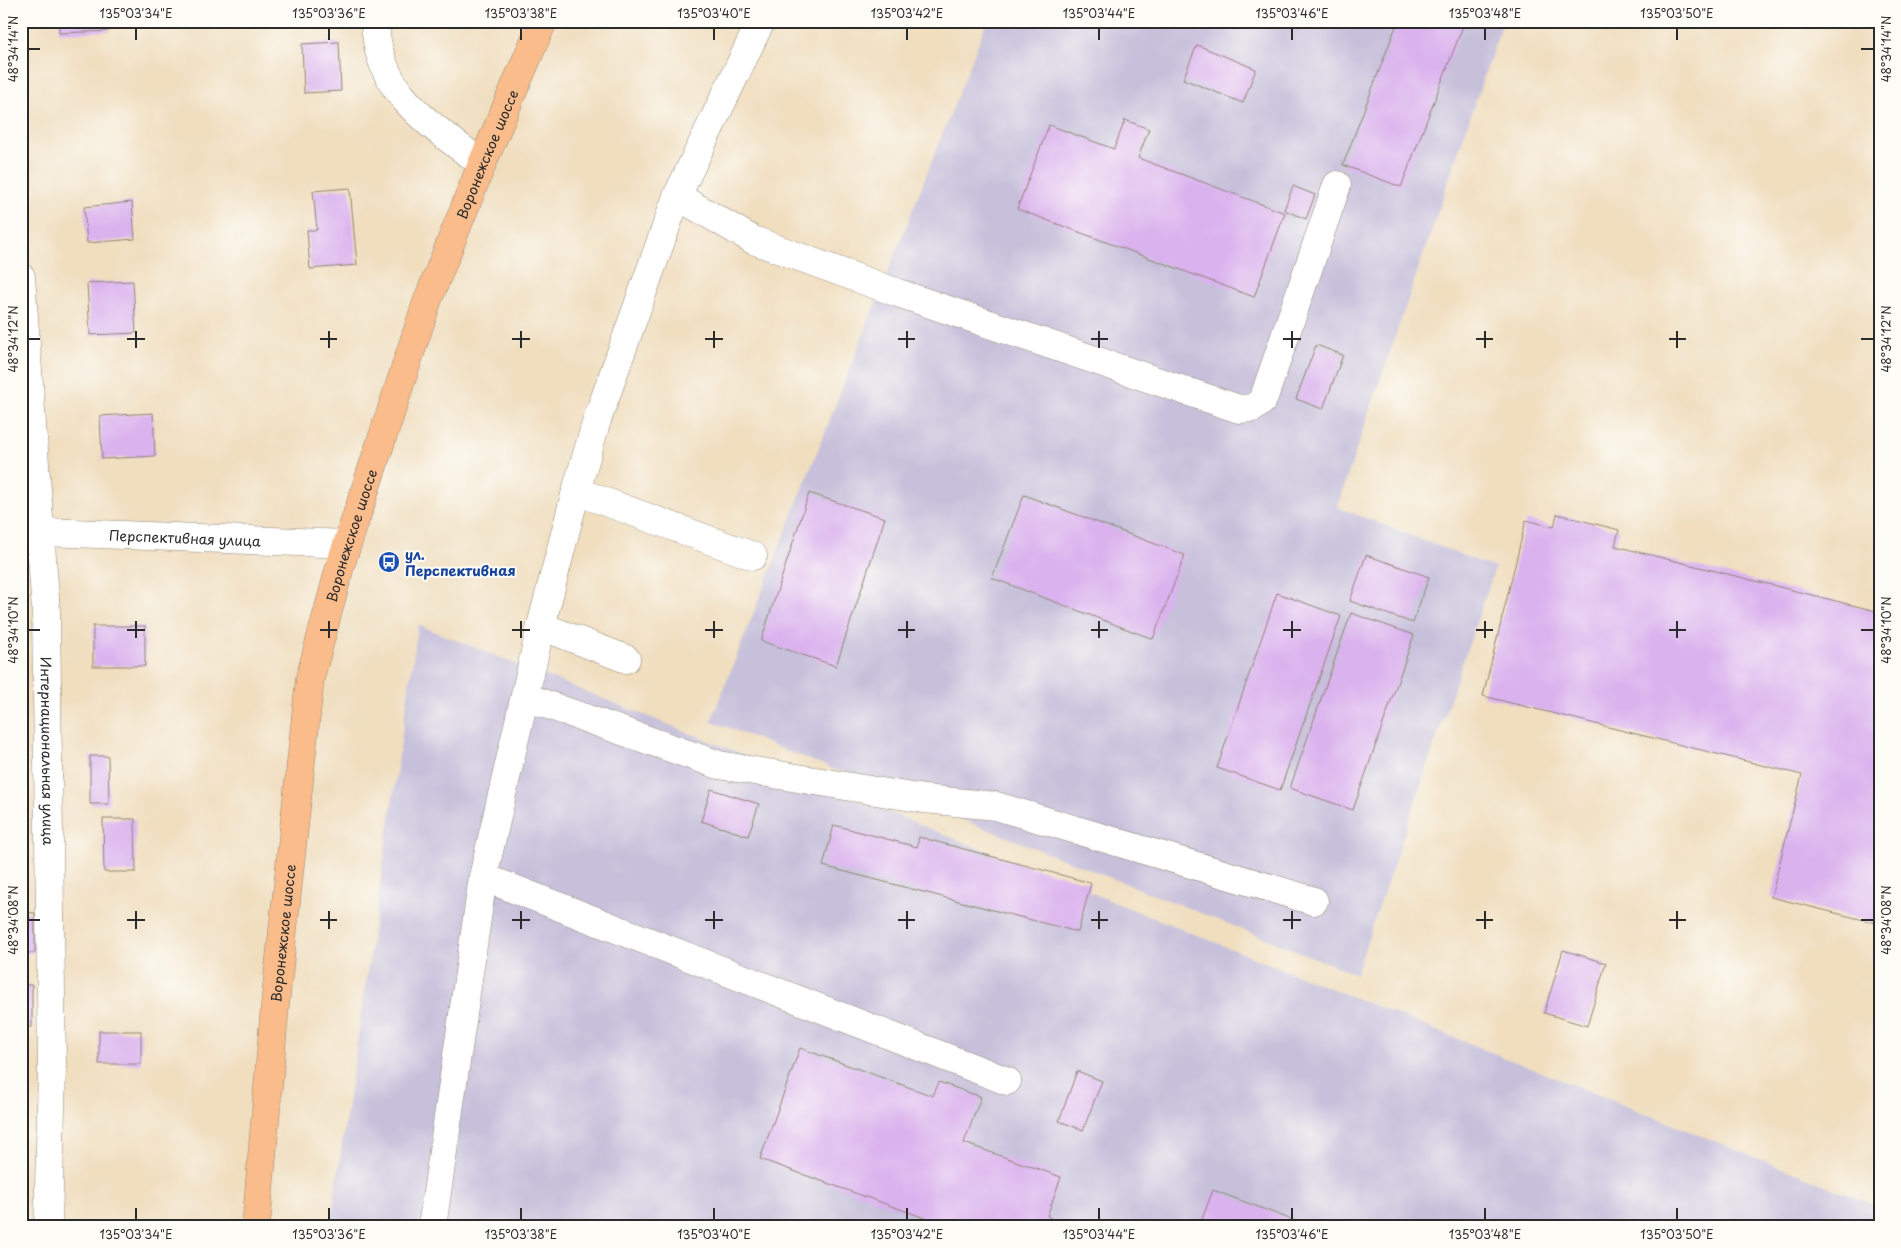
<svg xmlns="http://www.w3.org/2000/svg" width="1901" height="1248" font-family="'Playpen Sans',sans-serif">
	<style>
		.industrial { fill: #c6c0da }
		.building { fill: #dab2ee }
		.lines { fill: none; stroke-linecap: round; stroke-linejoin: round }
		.minor-casing { stroke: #8e8475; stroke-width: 29 }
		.major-casing { stroke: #8e8475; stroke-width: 29 }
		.minor { stroke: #fff; stroke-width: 28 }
		.major { stroke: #fabc8b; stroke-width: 28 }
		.ticks { fill: none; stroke: #2b2b2b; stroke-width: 2 }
		.labels { text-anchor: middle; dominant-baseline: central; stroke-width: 4; stroke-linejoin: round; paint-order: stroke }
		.street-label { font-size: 14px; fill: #2b2b2b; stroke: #fdfcf7 }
		.transit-label { font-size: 14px; font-weight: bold; fill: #164399; stroke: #fdfcf7; text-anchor: start }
		.neatline { fill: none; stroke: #2b2b2b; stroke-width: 2 }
		.ticks-label { font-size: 12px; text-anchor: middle; fill: #2b2b2b }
	</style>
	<rect width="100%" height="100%" fill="#fdfcf7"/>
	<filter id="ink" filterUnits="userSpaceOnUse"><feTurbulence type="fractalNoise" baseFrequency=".02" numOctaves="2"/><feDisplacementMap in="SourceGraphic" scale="10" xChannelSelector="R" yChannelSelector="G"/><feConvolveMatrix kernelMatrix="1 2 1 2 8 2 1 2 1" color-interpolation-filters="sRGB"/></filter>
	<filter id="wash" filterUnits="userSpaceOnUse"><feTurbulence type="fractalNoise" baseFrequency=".0096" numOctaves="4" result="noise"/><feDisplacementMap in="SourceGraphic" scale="20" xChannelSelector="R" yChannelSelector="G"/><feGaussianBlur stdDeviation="1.12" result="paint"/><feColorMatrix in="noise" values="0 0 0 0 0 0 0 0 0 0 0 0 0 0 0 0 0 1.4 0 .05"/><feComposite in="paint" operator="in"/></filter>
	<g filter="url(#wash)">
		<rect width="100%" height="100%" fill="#f0debf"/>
		<g class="industrial">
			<path d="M987,21H1503L1337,507L1495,568L1356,974L711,721Z"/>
			<path d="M418,625L1880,1207V1227H330Z"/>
		</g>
		<g id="blocks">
			<g class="building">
				<path d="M59,21H108L109,31L59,33Z"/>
				<path d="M1398,21H1465L1401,187L1343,165Z"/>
				<path d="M339,42L341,91L304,93L302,44Z"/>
				<path d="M1197,45L1256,69L1243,103L1183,79Z"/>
				<path d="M1125,120L1149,129L1138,158L1285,213L1254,297L1017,209L1049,125L1114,149Z"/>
				<path d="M1293,186L1315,195L1306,219L1284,210Z"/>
				<path d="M350,188L357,265L310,269L307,230H317L313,191Z"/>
				<path d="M132,202L135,239L87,243L84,207Z"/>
				<path d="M133,281L136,333L90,335L87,283Z"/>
				<path d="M1316,345L1343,355L1323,409L1296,399Z"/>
				<path d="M153,413L155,456L102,459L100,416Z"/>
				<path d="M809,493L885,518L836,666L761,641Z"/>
				<path d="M1024,495L1185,555L1153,639L992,578Z"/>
				<path d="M1557,514L1619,530L1615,546L1880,612V924L1771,897L1802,775L1483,696L1526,520L1554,527Z"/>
				<path d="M1366,555L1429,577L1413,623L1350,601Z"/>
				<path d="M1277,593L1341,616L1280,790L1217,768Z"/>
				<path d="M21,596H25L24,637H21Z"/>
				<path d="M1351,613L1414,635L1353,810L1290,788Z"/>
				<rect x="93" y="626" width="52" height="40"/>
				<path d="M90,756H108L109,804H90Z"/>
				<path d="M711,789L759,804L748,836L701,821Z"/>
				<path d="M103,819H135L136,872H104Z"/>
				<path d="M834,825L917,847L919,837L1091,883L1078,932L823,866Z"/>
				<path d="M21,912L35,913V953H21Z"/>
				<path d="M1563,950L1606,963L1587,1026L1544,1013Z"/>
				<rect x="21" y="985" width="11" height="42"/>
				<rect x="99" y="1031" width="42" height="33"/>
				<path d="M800,1048L933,1096L939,1082L981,1097L964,1143L1061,1177L1047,1216L1051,1218L1048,1227H950L760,1159Z"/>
				<path d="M1077,1071L1102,1081L1083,1130L1059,1121Z"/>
				<path d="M1213,1190L1311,1227H1199Z"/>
			</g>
		</g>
	</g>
	<g filter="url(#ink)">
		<use href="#blocks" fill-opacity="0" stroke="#8e8475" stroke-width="1"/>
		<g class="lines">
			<g class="minor-casing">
				<g id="minor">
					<path d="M375,21C377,95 430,123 482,164"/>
					<path d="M677,196L753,240L898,293L1239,409L1253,408L1263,400L1337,185"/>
					<path id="s1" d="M21,277L46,611L52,1068L48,1227"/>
					<path d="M576,491L753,556"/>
					<path id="s2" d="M21,531L347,544"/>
					<path d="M541,626L626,659"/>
					<path d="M525,697L719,765L924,799L996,806L1314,901"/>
					<path d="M483,877L1007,1081"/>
					<path d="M432,1227L483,877L541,626L576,491L597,420L677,196L761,21"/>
				</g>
			</g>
			<g class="major-casing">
				<g id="major">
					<path id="s3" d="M256,1227L275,1005L310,678L341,563L427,302L482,164L543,21"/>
				</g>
			</g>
			<use href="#minor" class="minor"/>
			<use href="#major" class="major"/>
		</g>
	</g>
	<path class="ticks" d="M136,28V40M329,28V40M521,28V40M714,28V40M907,28V40M1099,28V40M1292,28V40M1485,28V40M1677,28V40M28,49H40M1861,49H1874M136,331V348M329,331V348M521,331V348M714,331V348M907,331V348M1099,331V348M1292,331V348M1485,331V348M1677,331V348M28,339H40M127,339H145M320,339H337M512,339H530M705,339H723M898,339H915M1091,339H1108M1283,339H1301M1476,339H1493M1669,339H1686M1861,339H1874M136,621V638M329,621V638M521,621V638M714,621V638M907,621V638M1099,621V638M1292,621V638M1485,621V638M1677,621V638M28,630H40M127,630H145M320,630H337M512,630H530M705,630H723M898,630H915M1091,630H1108M1283,630H1301M1476,630H1493M1669,630H1686M1861,630H1874M136,911V929M329,911V929M521,911V929M714,911V929M907,911V929M1099,911V929M1292,911V929M1485,911V929M1677,911V929M28,920H40M127,920H145M320,920H337M512,920H530M705,920H723M898,920H915M1091,920H1108M1283,920H1301M1476,920H1493M1669,920H1686M1861,920H1874M136,1208V1220M329,1208V1220M521,1208V1220M714,1208V1220M907,1208V1220M1099,1208V1220M1292,1208V1220M1485,1208V1220M1677,1208V1220"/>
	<defs>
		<g id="bus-disc" transform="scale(1.125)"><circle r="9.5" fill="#1a4fb4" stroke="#fdfcf7"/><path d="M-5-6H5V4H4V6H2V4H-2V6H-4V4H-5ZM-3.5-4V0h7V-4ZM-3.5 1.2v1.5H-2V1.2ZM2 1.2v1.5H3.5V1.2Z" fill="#fff"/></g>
	</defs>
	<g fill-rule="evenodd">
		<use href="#bus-disc" x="389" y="562"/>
	</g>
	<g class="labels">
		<g class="street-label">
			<text stroke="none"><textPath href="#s3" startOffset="1105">Воронежское шоссе</textPath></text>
			<text stroke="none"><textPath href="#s3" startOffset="700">Воронежское шоссе</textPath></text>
			<text stroke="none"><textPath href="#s2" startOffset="164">Перспективная улица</textPath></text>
			<text stroke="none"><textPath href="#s1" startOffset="475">Интернациональная улица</textPath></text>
			<text stroke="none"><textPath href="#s3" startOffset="295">Воронежское шоссе</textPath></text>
		</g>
		<g class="transit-label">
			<text x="405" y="554">ул.<tspan x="405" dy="16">Перспективная</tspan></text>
		</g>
	</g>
	<rect width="1901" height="1248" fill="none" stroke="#fdfcf7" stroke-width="55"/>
	<rect x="28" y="28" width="1846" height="1192" class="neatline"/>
	<g class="ticks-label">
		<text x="136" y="18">135°03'34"E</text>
		<text x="329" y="18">135°03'36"E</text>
		<text x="521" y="18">135°03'38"E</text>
		<text x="714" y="18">135°03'40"E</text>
		<text x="907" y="18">135°03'42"E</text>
		<text x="1099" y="18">135°03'44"E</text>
		<text x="1292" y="18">135°03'46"E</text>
		<text x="1485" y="18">135°03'48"E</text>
		<text x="1677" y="18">135°03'50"E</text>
		<text transform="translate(14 49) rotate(-90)" y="4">48°34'14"N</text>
		<text transform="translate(1887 49) rotate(-90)" y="4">48°34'14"N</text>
		<text transform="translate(14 339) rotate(-90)" y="4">48°34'12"N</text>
		<text transform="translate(1887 339) rotate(-90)" y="4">48°34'12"N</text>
		<text transform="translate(14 630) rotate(-90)" y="4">48°34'10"N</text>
		<text transform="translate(1887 630) rotate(-90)" y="4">48°34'10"N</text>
		<text transform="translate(14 920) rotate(-90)" y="4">48°34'08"N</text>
		<text transform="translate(1887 920) rotate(-90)" y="4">48°34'08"N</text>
		<text x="136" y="1239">135°03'34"E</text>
		<text x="329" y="1239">135°03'36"E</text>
		<text x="521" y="1239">135°03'38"E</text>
		<text x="714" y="1239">135°03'40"E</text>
		<text x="907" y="1239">135°03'42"E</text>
		<text x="1099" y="1239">135°03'44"E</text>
		<text x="1292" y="1239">135°03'46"E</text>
		<text x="1485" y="1239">135°03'48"E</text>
		<text x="1677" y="1239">135°03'50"E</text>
	</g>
</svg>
